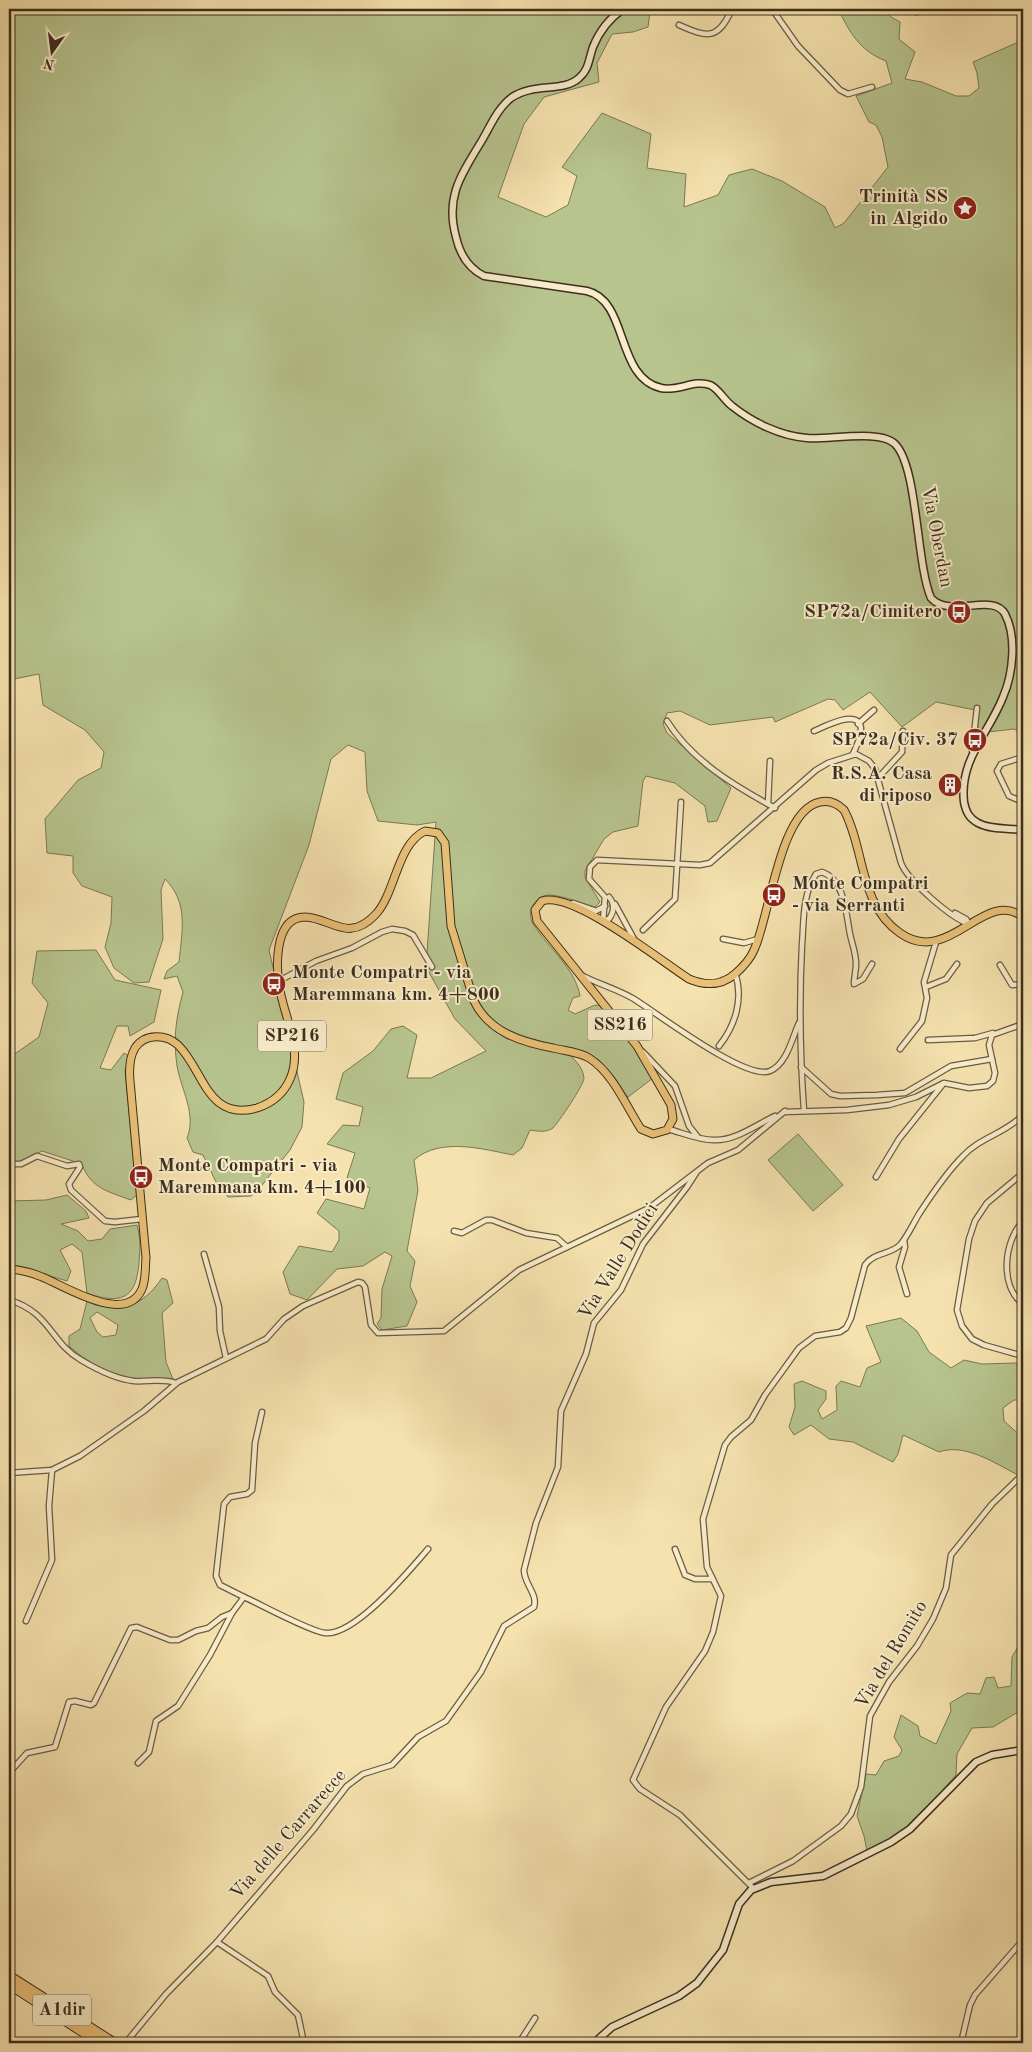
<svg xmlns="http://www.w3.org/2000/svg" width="1032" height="2052" font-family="'Old Standard TT',serif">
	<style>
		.green { fill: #b7c48e; stroke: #7a7956; fill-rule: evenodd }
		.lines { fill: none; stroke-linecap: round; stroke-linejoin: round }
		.street-casing { stroke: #6a5b42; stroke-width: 7 }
		.secondary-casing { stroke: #3c2e1e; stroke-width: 9 }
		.primary-casing { stroke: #3c2e1e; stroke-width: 9 }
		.highway-casing { stroke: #3c2e1e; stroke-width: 11 }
		.street { stroke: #f8ecca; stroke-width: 4.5 }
		.secondary { stroke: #f8ecca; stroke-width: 6 }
		.primary { stroke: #eac177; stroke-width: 7 }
		.highway { stroke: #eac177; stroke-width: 9 }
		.labels { text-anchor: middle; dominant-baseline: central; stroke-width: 4; stroke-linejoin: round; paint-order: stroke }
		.shield { fill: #f8ecca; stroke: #746752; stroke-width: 1 }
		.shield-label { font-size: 18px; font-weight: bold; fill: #3c2e1e }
		.poi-label { font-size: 19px; font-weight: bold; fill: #3c2e1e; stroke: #f8ecca; text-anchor: end }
		.street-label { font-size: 19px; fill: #3c2e1e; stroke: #f8ecca }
	</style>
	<rect width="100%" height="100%" fill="#f5e2ae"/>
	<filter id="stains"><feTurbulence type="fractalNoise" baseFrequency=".004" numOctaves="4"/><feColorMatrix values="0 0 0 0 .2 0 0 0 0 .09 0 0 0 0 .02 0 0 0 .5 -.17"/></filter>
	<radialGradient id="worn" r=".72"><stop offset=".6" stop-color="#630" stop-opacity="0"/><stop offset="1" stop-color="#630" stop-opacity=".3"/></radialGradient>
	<g class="green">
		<path d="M9,9H646L650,12L648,27L633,32L612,34L597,63L599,82L544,97L524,124L498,197L546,217L568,205L577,176L562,167L602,113L651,134L647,168L686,174L684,207L718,195L729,175L752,169L782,181L825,207L835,228L844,223L888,167L882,137L876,125L869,122L856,96L892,83L886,61C860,51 850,33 838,9H884L891,17L900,22L899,39L915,52L905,79L922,82L956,96H969L979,88L977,73L973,62L1023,40V733L1014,729L979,733L975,710L936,702L902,727L870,692L843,710L835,700L828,699L775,722L773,717L710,725L680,711L667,713L663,724L667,733L731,788L717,821L708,822L705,806L675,783L646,776L643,781L638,826L613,832L604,839L585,871V877L600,902L595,907C581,903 564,896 550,895C536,895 527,909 532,922C534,926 538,931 541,935C555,954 576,972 580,996L573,998L568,1010L575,1014L595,1005L602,1006L636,1049L653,1078L628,1097L601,1065L564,1050C573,1058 583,1066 584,1078C584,1085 558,1123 553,1128C546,1133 538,1131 530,1130L522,1148L513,1155C483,1149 440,1137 414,1160L418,1190L407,1251L415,1261L410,1286L417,1302L407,1326L382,1330L377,1324L381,1318L382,1289L392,1256L385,1252L363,1266L337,1269L307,1300L290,1294L283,1272L299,1246L332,1252L339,1240V1231L317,1213L326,1199L364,1209L370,1188L347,1178L355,1153L327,1144L343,1125L359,1126L363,1107L336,1099L343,1073L373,1051L391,1029L403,1026L417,1035L407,1078H431L486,1051L455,1019L426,967L436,822L417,825L378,821L367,791L365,752L348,745L331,759L309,845L269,950L304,1102L302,1127L290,1150L259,1189L251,1196L228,1197L216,1182L203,1155L193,1152L187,1138C197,1115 181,1089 177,1066C173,1038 176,1018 183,992L177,976L164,979L167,971L179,962C182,931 189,903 165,879L161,890L163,939L149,982L134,983L114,968L105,947L111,923L112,897L82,886L73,873V856L47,853L45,819L78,780L101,768L104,752L85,730L43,705L39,674L9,680Z"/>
		<path d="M96,950L115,980L161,990L154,1022L130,1036L128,1026H117L100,1068L111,1070L124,1053L129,1056L125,1070L137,1195L131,1200C109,1192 90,1188 82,1164L42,1151L9,1168V1058L39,1037L48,1003L32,983L37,951Z"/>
		<path d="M798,1134L843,1185L813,1211L768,1160Z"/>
		<path d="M67,1195L86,1211L89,1218L61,1224L78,1231L88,1241L102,1239L110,1229L137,1225C141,1239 140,1249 139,1263C136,1301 119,1304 87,1293L82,1252L72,1244L60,1250L71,1271L67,1281L9,1264V1201L46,1200Z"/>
		<path d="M162,1278L167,1280L173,1303L162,1313L166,1362L173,1379C129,1382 102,1375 69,1346V1336L80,1329L87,1301C122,1311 141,1309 162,1278ZM97,1312L118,1325L116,1335L103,1337L97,1332L90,1318Z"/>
		<path d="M901,1318L917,1331L929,1352L951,1368L964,1360L982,1364L1016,1363L1023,1367V1403L1020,1400H1014L1003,1408L1004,1421L1023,1438V1469L1016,1474C993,1462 964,1443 939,1452L903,1435L898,1454L893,1462L853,1442L829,1439L811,1425L794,1435L789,1427L795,1407L794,1384L802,1381L826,1391V1399L818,1410L822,1419L837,1410L836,1386L841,1381L860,1387L867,1368L881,1362L866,1326Z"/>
		<path d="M1023,1638V1709L993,1727L972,1728L957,1754L956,1775L919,1817L898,1836L867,1851L864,1836L857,1816L866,1774L876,1775L884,1761L899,1756L902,1750L894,1737L901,1715L918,1726L920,1736L936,1744L951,1711L950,1703L967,1693L980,1694L986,1678L994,1677L998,1688L1011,1686L1012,1657Z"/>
	</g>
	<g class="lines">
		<g class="street-casing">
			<g id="street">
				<path d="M772,9L798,46L840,90L848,94L872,87"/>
				<path d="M917,12L924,9"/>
				<path d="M679,25C708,38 718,40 732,9"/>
				<path d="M667,721C692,761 735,786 775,808"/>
				<path d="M858,724L874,710"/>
				<path d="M814,731C824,727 862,706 861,731C860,739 856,747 853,754"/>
				<path d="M972,751L977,708"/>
				<path d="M1023,757L1001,764L997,771L1009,796L1023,802"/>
				<path d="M878,778L902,752L903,731"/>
				<path d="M768,804L770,761"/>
				<path d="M609,897C615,904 614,912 609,919L603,921L605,897L589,879L590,867L597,860L700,865L710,863L816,770L828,763L856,754L869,761L875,769L901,863C908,881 951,918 969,924"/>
				<path d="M573,903L596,911L605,906"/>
				<path d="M615,904L634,939"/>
				<path d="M955,913L966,919L969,924"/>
				<path d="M643,930L675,899L681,802"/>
				<path d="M723,939L744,943L758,939"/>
				<path d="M1000,965L1012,985L1023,984"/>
				<path d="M581,975C598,984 617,989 634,999C658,1014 746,1081 770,1071C787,1064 792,1038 799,1023"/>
				<path d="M279,981L316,961L352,948L382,932L392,929L405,931L413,935L432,967"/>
				<path d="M926,987L946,979L957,964"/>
				<path d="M928,1040L975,1038L993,1033"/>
				<path d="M719,1046C735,1026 744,999 735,973"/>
				<path d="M900,1049L922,1021L927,998L924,982L936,942"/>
				<path d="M643,1052L675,1086L689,1126L697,1136"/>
				<path d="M801,1067L831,1094L840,1096L877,1095L905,1093L951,1066L992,1059"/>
				<path d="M804,1111C800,1055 799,1001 802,945C804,921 802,895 816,874L822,872C845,880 846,914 850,934C852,944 856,953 856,964C856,971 854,977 854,984L863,979L872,964"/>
				<path d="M784,1112L847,1110L889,1105L916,1097L944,1083L969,1088L987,1086L993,1081L995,1073L989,1045L992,1035L1023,1024"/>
				<path d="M668,1129C683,1133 698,1140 714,1140C735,1141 756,1125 775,1116"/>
				<path d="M11,1164H21L37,1156L67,1166L79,1164L80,1167L69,1184L71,1190L105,1221L115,1222L142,1219"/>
				<path d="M1023,1173L987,1203L975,1221L969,1239L957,1310L962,1326L972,1339L984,1345L1023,1356"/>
				<path d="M876,1177L899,1139L943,1084"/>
				<path d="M1023,1221C1004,1241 999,1286 1023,1304"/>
				<path d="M454,1231L462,1233L486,1220H492L526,1233L557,1238L567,1247"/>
				<path d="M904,1240L905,1247L899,1267L907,1294"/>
				<path d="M204,1254L219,1307L220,1331L226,1358"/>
				<path d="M9,1300C50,1312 51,1343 81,1360C96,1369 116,1379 134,1381C148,1382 162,1378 176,1383"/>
				<path d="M9,1473L52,1470L80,1456L144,1411L178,1382L266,1339L284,1319L303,1306L358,1282L362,1283L365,1287L371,1325L378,1333L444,1331L519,1270L649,1208L708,1163L738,1150L785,1111"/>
				<path d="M675,1549L685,1575L695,1579H712"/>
				<path d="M244,1597C262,1605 309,1631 325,1633C355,1636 409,1571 428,1549"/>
				<path d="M26,1621L52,1560L49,1506L52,1470"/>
				<path d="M138,1763L149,1752L156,1721L178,1706L210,1655L232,1613"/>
				<path d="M9,1773L27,1753L55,1747L69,1702L75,1701L91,1705L94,1703L131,1628L137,1627L170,1640H178L196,1631L208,1628L222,1617L232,1613L244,1597L220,1585L216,1576L224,1504L230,1497L247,1494L252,1490L255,1443L262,1412"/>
				<path d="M749,1883L793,1861L841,1826L851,1814L861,1787L870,1716L889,1682L917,1646L933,1619L946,1588L951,1555L992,1504L1023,1474"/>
				<path d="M753,1888L680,1815L640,1789L633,1780L666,1707L705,1651L713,1632L721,1596L707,1567L703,1519L725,1445L731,1437L751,1420L765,1395L799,1348L815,1336L840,1332L846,1328L851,1318L865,1265C874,1252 891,1255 901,1244C908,1235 913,1224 919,1214C932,1194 946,1173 963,1156C979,1138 1006,1133 1023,1115"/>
				<path d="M217,1942L268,1976L275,1992L298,2015L304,2043"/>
				<path d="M128,2040L166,1994L217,1942L313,1830L347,1786L363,1774L392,1765L418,1737L446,1721L481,1672L504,1626L534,1607C538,1594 524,1584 524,1570L536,1523L558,1467L561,1411L586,1354L594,1323L621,1290L643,1244L687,1187L696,1173"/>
				<path d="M519,2043L535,2018"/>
				<path d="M961,2043L970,2005L975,1995L1023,1940"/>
			</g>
		</g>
		<g class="secondary-casing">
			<g id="secondary">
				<path d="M623,9C610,18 599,32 593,47C589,58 589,70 579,78C563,93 534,82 511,98C497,109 490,127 481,142C461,175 445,197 456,237C460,255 468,268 484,276L587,291C629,301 615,377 661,388C678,392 694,379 710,385C718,388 724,400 732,406C752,422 780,436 807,438C828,440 881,429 895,444C918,467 916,563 931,598C950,619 993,592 1005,614C1017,637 1013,674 1003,697C989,733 959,760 964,802C966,812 969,818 978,823C991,830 1009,828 1023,830"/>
				<path d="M594,2043L612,2027L679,1996L697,1983L723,1950L739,1904L751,1890L771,1882L823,1876L891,1842L910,1829L976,1762L992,1755L1023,1750"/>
			</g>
		</g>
		<g class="primary-casing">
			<path id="primary" d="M9,1269C20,1270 31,1272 42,1277C65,1286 126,1326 142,1289C146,1280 145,1268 146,1258L130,1081C129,1070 129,1058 135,1048C145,1033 166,1034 178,1045C204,1070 207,1122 257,1108C272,1103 284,1093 290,1079C303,1050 285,1019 280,990C276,970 273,917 305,917C332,918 348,944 376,914C396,892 397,844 425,831L438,833L445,843L451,926L474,1001C489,1032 521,1042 553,1048C565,1051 579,1052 589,1058C613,1073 626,1106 641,1129L653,1134L667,1130L673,1119L671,1105L637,1046L537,921L535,910L542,901C572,890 661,961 689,979C706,986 721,986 735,974C743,967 750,960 754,950C770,917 779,810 820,802C829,800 837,803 844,810C865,849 859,905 900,933C949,968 984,887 1023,917"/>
		</g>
		<g class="highway-casing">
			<g id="highway">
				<path d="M9,1976L114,2043"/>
				<path d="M9,1984L100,2043"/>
			</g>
		</g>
		<use href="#street" class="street"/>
		<use href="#secondary" class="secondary"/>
		<use href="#primary" class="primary"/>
		<use href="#highway" class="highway"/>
	</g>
	<defs>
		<g id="sight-disc" transform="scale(1.25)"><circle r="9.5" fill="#8f2418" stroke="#f8ecca"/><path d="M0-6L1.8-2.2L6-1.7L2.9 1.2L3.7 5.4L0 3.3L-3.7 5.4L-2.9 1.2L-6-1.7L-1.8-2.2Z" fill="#fff"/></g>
		<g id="bus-disc" transform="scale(1.25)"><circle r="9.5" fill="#8f2418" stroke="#f8ecca"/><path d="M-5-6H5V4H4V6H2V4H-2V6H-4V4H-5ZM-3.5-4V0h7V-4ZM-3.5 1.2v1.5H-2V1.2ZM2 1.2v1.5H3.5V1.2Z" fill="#fff"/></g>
		<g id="building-disc" transform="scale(1.25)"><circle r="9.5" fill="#8f2418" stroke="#f8ecca"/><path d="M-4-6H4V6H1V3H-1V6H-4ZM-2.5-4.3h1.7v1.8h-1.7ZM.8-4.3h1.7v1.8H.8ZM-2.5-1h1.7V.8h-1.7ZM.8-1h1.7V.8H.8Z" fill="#fff"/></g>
	</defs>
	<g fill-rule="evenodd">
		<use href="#sight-disc" x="965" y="208"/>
		<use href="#bus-disc" x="959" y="612"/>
		<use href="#bus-disc" x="975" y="740"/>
		<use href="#building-disc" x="950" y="785"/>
		<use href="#bus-disc" x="774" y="895"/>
		<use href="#bus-disc" x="274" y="984"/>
		<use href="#bus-disc" x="141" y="1177"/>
	</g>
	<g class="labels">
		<g class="shield">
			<rect x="587.5" y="1009.5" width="65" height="31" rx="4"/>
			<rect x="258" y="1020.5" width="68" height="31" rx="4"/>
			<rect x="33" y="1994.5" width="58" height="31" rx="4"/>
		</g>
		<g class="shield-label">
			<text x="620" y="1025">SS216</text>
			<text x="292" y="1036">SP216</text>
			<text x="62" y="2010">A1dir</text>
		</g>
		<g class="poi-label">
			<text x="948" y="197">Trinità SS<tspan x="948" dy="22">in Algido</tspan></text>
			<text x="942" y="612">SP72a/Cimitero</text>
			<text x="958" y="740">SP72a/Civ. 37</text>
			<text x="932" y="774">R.S.A. Casa<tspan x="932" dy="22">di riposo</tspan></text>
			<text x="792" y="884" text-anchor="start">Monte Compatri<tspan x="792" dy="22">- via Serranti</tspan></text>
			<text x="292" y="973" text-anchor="start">Monte Compatri - via<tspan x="292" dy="22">Maremmana km. 4+800</tspan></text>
			<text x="158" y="1166" text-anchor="start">Monte Compatri - via<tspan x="158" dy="22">Maremmana km. 4+100</tspan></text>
		</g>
		<g class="street-label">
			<text transform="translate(936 537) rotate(79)">Via Oberdan</text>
			<text transform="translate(619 1262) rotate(-58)">Via Valle Dodici</text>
			<text transform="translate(892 1655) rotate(-59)">Via del Romito</text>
			<text transform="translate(289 1835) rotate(-49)">Via delle Carrarecce</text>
		</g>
	</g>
	<rect width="1032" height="2052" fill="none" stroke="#f5e2ae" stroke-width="30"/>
	<rect x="10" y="10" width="1012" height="2032" fill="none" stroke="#3c2e1e" stroke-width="2.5"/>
	<rect x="15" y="15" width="1002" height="2022" fill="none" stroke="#3c2e1e"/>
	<g transform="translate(52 52) rotate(194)" stroke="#f8ecca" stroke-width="4" paint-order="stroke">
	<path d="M0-4L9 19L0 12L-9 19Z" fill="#3c2e1e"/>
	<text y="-8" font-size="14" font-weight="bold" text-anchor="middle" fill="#3c2e1e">N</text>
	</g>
	<rect width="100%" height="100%" filter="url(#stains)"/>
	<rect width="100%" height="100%" fill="url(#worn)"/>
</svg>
